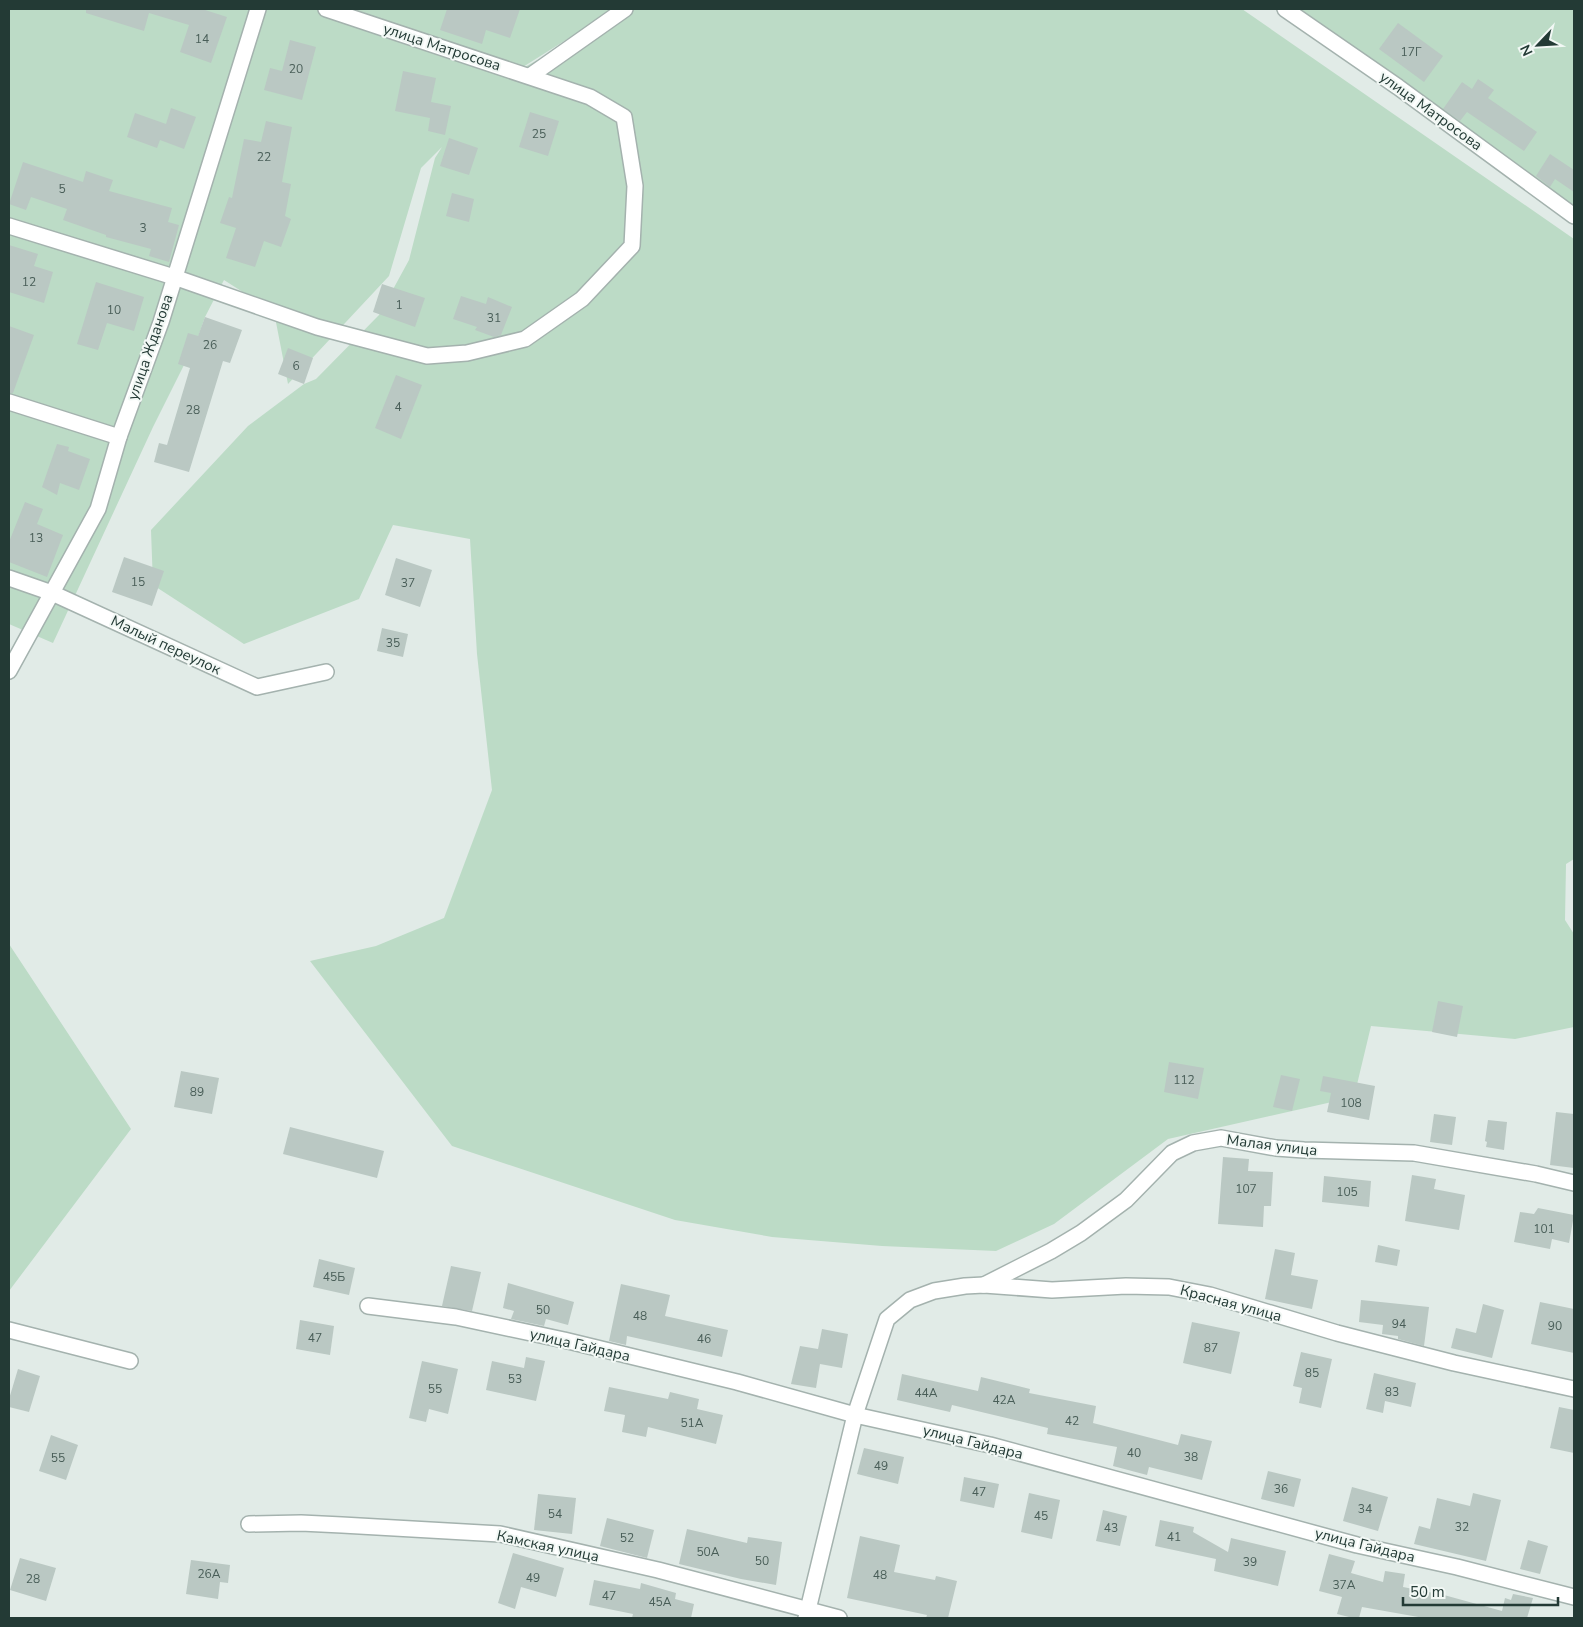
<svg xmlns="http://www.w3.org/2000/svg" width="1583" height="1627" font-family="'Nunito Sans',sans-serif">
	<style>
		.green { fill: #bcdbc6 }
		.building { fill: #bac8c3 }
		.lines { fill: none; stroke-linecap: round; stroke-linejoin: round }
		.street-casing { stroke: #a4b2ae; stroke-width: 18 }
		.street { stroke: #fff; stroke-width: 15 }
		.labels { text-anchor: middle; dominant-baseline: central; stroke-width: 4; stroke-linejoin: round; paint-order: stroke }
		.number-label { font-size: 12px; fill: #495e58 }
		.street-label { font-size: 15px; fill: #233a35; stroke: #f2f8f5 }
	</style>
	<rect width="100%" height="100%" fill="#e1ebe7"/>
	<g class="green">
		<path d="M9,9H615L515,72L510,78L516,72L628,9H1242L1574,239V859L1566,864L1565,920L1574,934V1027L1515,1039L1371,1026L1354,1097L1168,1139L1054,1224L996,1251L882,1246L772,1237L675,1220L452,1146L310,961L376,946L444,918L492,790L477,654L470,539L393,525L359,599L244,644L153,585L151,530L248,426L304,384L316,379L379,315L409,260L435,158L442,147L421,168L389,276L288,384L274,312L224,280L205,317L198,337L153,427L53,643L9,624Z"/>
		<path d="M1296,9H1574V208Z"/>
		<path d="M9,944L131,1129L9,1291V943Z"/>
	</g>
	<g class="building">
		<path d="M86,9H202L227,17L211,63L180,52L189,25L149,13L144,31L86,13Z"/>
		<path d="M447,9H520L510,38L486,30L482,44L440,30Z"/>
		<path d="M1398,23L1443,56L1424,82L1379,49Z"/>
		<path d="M290,40L316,47L302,100L264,90L270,68L282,71Z"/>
		<path d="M403,71L436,78L431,102L451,106L445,135L428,131L430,118L395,111Z"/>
		<path d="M1478,79L1494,90L1488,98L1537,132L1524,151L1467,112L1460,121L1443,109L1462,82L1472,89Z"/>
		<path d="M171,108L196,117L184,149L160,140L157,148L127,137L135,113L166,124Z"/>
		<path d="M530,112L559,121L548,156L519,147Z"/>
		<path d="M266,121L292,127L282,182L291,184L285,216L291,219L281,247L264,241L255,267L226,258L236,228L220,223L229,197L232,198L244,139L261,142Z"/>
		<path d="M449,138L478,148L469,175L440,166Z"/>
		<path d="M1550,154L1574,170V192L1555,179L1550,187L1536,176Z"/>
		<path d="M23,162L83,182L86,171L113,180L109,191L172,208L168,222L179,225L169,262L149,256L151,249L106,237V235L63,220L67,209L31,197L26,210L9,204Z"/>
		<path d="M452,193L474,199L469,222L446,216Z"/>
		<path d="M9,245L38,254L34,266L53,272L44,303L9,292Z"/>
		<path d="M96,282L144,297L134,331L107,323L98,350L77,344Z"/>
		<path d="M382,284L425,298L415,327L373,312Z"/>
		<path d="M461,296L486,304L488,297L512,307L501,335L494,337L475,330L477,327L453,319Z"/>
		<path d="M205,317L242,330L230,363L223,361L189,472L154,462L159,443L167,445L190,368L178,364L188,333L198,336Z"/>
		<path d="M9,326L34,335L13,393H9Z"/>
		<path d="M288,348L313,358L304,384L278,374Z"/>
		<path d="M396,375L422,385L401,439L375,428Z"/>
		<path d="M57,444L69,447L68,451L90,459L79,490L60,483L57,495L42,487Z"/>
		<path d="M25,502L43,509L37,524L63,535L47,577L9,562V542Z"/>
		<path d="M124,557L164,571L152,606L112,592Z"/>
		<path d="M396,558L432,570L420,607L385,595Z"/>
		<path d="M382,628L408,634L403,657L377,651Z"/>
		<path d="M1438,1001L1463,1006L1457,1037L1432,1032Z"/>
		<path d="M1169,1062L1204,1068L1198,1099L1164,1092Z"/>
		<path d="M181,1071L219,1078L212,1114L174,1107Z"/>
		<path d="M1281,1075L1300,1079L1292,1111L1273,1107Z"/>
		<path d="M1323,1076L1375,1086L1369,1120L1327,1112L1331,1093L1320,1091Z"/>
		<path d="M1556,1112L1574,1114V1168L1550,1165Z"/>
		<path d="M1434,1114L1456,1117L1452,1145L1430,1142Z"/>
		<path d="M1488,1120L1507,1122L1504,1150L1486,1147L1487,1142L1485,1141Z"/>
		<path d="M290,1127L384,1151L377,1178L283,1154Z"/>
		<path d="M1223,1157L1249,1159L1248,1171L1273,1172L1271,1206H1264L1263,1227L1218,1224Z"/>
		<path d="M1412,1175L1436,1179L1434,1189L1465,1195L1459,1230L1405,1221Z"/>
		<path d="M1324,1176L1371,1181L1369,1207L1322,1202Z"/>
		<path d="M1538,1208L1574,1215L1569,1243L1552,1239L1550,1249L1514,1242L1520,1212L1534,1214Z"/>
		<path d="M1378,1245L1400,1250L1397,1266L1375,1262Z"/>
		<path d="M1275,1249L1295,1253L1291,1275L1318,1280L1312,1309L1265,1299Z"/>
		<path d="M319,1259L355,1268L349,1295L313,1287Z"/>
		<path d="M451,1266L481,1272L472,1311L442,1306Z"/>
		<path d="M508,1283L574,1302L568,1325L546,1319L544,1326L511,1319L514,1311L503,1308Z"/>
		<path d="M621,1284L670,1295L665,1316L728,1330L722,1357L627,1336L626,1345L609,1341Z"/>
		<path d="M1361,1300L1429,1307L1424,1346L1398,1339V1336L1382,1334L1383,1325L1359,1322Z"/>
		<path d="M1540,1302L1574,1309V1353L1531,1344Z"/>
		<path d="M1483,1304L1504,1310L1492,1358L1451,1348L1456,1328L1476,1333Z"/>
		<path d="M300,1320L334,1326L330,1355L296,1349Z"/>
		<path d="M1192,1322L1240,1332L1231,1374L1183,1363Z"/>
		<path d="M822,1329L848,1334L842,1368L820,1364L816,1388L791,1384L800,1346L818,1349Z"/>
		<path d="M1301,1352L1332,1359L1321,1408L1299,1403L1302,1388L1293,1386Z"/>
		<path d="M526,1357L545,1361L536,1401L486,1390L492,1361L524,1368Z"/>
		<path d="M422,1361L458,1369L448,1414L429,1409L426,1422L409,1418Z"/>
		<path d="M18,1369L40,1376L29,1412L9,1407V1399Z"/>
		<path d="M1374,1373L1416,1383L1411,1407L1385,1401L1383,1413L1366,1409Z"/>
		<path d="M902,1374L978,1391L981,1377L1030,1389L1029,1393L1096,1406L1093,1423L1178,1445L1181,1434L1212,1441L1202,1480L1149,1467L1147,1475L1113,1466L1117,1447L1047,1434L1048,1428L952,1405L950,1412L897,1400Z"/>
		<path d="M609,1387L668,1399L670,1392L699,1399L697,1409L723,1415L716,1444L648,1427L646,1437L622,1432L625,1415L604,1411Z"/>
		<path d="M1559,1407L1574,1410V1453L1550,1448Z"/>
		<path d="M51,1435L78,1445L66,1480L39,1471Z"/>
		<path d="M864,1448L904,1457L898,1484L857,1474Z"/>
		<path d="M1268,1471L1301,1479L1294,1507L1261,1499Z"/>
		<path d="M964,1477L999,1484L994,1508L960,1501Z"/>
		<path d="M1352,1487L1388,1497L1378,1531L1343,1521Z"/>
		<path d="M1029,1493L1060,1500L1052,1539L1021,1532Z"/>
		<path d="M1473,1493L1501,1500L1486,1561L1414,1544L1419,1526L1430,1529L1437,1498L1470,1506Z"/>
		<path d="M538,1494L576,1498L572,1534L534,1530Z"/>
		<path d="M1103,1510L1127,1516L1120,1546L1096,1541Z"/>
		<path d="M607,1518L654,1530L647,1558L600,1546Z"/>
		<path d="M1160,1520L1194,1527L1193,1532L1228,1552L1231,1538L1286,1551L1278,1586L1214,1571L1216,1559L1155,1546Z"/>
		<path d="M687,1529L747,1543L748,1537L782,1542L776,1585L741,1579L679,1564Z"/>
		<path d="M860,1536L900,1545L894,1572L935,1580L936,1576L957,1581L948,1618H926L927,1615L847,1598Z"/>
		<path d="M1528,1540L1548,1546L1540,1574L1520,1569Z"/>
		<path d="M513,1553L564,1568L556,1597L521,1587L515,1609L498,1603Z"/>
		<path d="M1329,1554L1355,1561L1351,1573L1383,1582L1385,1571L1405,1574L1403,1587L1444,1595L1502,1611L1505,1598L1511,1600L1513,1594L1533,1598L1527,1618H1424L1362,1607L1359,1618H1353L1337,1614L1342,1597L1319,1591Z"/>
		<path d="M20,1558L56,1568L46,1601L10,1590Z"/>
		<path d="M191,1560L230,1565L228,1583L220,1582L218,1599L186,1594Z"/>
		<path d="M594,1580L640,1589L641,1583L676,1593L675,1599L694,1604L691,1618H632L633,1614L589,1605Z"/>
	</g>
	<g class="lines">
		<g class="street-casing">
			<g id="street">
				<path d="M1285,9L1398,87L1574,216"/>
				<path d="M530,76L625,9"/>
				<path d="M9,226L174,277L317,327L427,356L467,353L525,339L582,299L632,246L635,186L624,117L590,97L326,9"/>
				<path d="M9,402L119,437"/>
				<path d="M9,578L52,593L257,687L326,672"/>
				<path d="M9,671L98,509L119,437L161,322L258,9"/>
				<path d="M984,1285L1051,1251L1081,1233L1126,1200L1172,1153L1193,1143L1221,1138L1276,1148L1304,1150L1414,1153L1536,1174L1574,1183"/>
				<path d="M368,1306L456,1317L564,1340L737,1382L855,1415L990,1445L1357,1545L1457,1567L1574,1597"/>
				<path d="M9,1330L130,1361"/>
				<path d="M249,1524L301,1523L342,1525L500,1534L658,1570L839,1618"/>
				<path d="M806,1618L855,1415L887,1319L910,1300L934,1291L965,1286L984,1285L1052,1290L1126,1286L1169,1287L1210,1295L1337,1333L1454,1363L1574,1389"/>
			</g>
		</g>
		<use href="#street" class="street"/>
	</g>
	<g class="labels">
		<g class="number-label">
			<text x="202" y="39">14</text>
			<text x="1411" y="52">17Г</text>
			<text x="296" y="69">20</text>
			<text x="539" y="134">25</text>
			<text x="264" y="157">22</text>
			<text x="62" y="189">5</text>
			<text x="143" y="228">3</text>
			<text x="29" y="282">12</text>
			<text x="399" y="305">1</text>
			<text x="114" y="310">10</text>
			<text x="494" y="318">31</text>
			<text x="210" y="345">26</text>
			<text x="296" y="366">6</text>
			<text x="398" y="407">4</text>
			<text x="193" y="410">28</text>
			<text x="36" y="538">13</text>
			<text x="138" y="582">15</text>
			<text x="408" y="583">37</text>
			<text x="393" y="643">35</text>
			<text x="1184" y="1080">112</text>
			<text x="197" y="1092">89</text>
			<text x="1351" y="1103">108</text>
			<text x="1246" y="1189">107</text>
			<text x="1347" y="1192">105</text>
			<text x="1544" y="1229">101</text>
			<text x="334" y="1277">45Б</text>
			<text x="543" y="1310">50</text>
			<text x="640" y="1316">48</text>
			<text x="1399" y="1324">94</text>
			<text x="1555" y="1326">90</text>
			<text x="315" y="1338">47</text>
			<text x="704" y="1339">46</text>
			<text x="1211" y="1348">87</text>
			<text x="1312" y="1373">85</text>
			<text x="515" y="1379">53</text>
			<text x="435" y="1389">55</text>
			<text x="1392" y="1392">83</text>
			<text x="926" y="1393">44А</text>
			<text x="1004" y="1400">42А</text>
			<text x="1072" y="1421">42</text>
			<text x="692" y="1423">51А</text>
			<text x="1134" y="1453">40</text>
			<text x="1191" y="1457">38</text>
			<text x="58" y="1458">55</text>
			<text x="881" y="1466">49</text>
			<text x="1281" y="1489">36</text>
			<text x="979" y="1492">47</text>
			<text x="1365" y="1509">34</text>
			<text x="555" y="1514">54</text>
			<text x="1041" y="1516">45</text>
			<text x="1462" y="1527">32</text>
			<text x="1111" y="1528">43</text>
			<text x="1174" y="1537">41</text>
			<text x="627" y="1538">52</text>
			<text x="708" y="1552">50А</text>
			<text x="762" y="1561">50</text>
			<text x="1250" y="1562">39</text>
			<text x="209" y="1574">26А</text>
			<text x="880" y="1575">48</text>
			<text x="533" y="1578">49</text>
			<text x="33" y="1579">28</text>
			<text x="1344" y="1585">37А</text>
			<text x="609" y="1596">47</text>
			<text x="660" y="1602">45А</text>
		</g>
		<g class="street-label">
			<text transform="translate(442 47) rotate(18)">улица Матросова</text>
			<text transform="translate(1431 111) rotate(36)">улица Матросова</text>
			<text transform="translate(150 347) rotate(-71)">улица Жданова</text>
			<text transform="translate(166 645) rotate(25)">Малый переулок</text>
			<text transform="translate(1272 1145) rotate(7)">Малая улица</text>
			<text transform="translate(1231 1303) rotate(15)">Красная улица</text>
			<text transform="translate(580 1345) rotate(13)">улица Гайдара</text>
			<text transform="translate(973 1442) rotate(14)">улица Гайдара</text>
			<text transform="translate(1365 1545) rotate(14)">улица Гайдара</text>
			<text transform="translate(548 1546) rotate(12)">Камская улица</text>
		</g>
	</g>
	<rect width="1583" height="1627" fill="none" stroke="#233a35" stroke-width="20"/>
	<g transform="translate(1538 45) rotate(245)" stroke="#f2f8f5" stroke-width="4" paint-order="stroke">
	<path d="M0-4L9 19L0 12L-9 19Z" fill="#233a35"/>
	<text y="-8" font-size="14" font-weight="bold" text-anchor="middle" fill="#233a35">N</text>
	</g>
	<path d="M1403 1597v8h155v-8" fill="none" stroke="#233a35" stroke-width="2.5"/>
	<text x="1410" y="1597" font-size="15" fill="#233a35" stroke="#f2f8f5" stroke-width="4" paint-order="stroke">50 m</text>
</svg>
